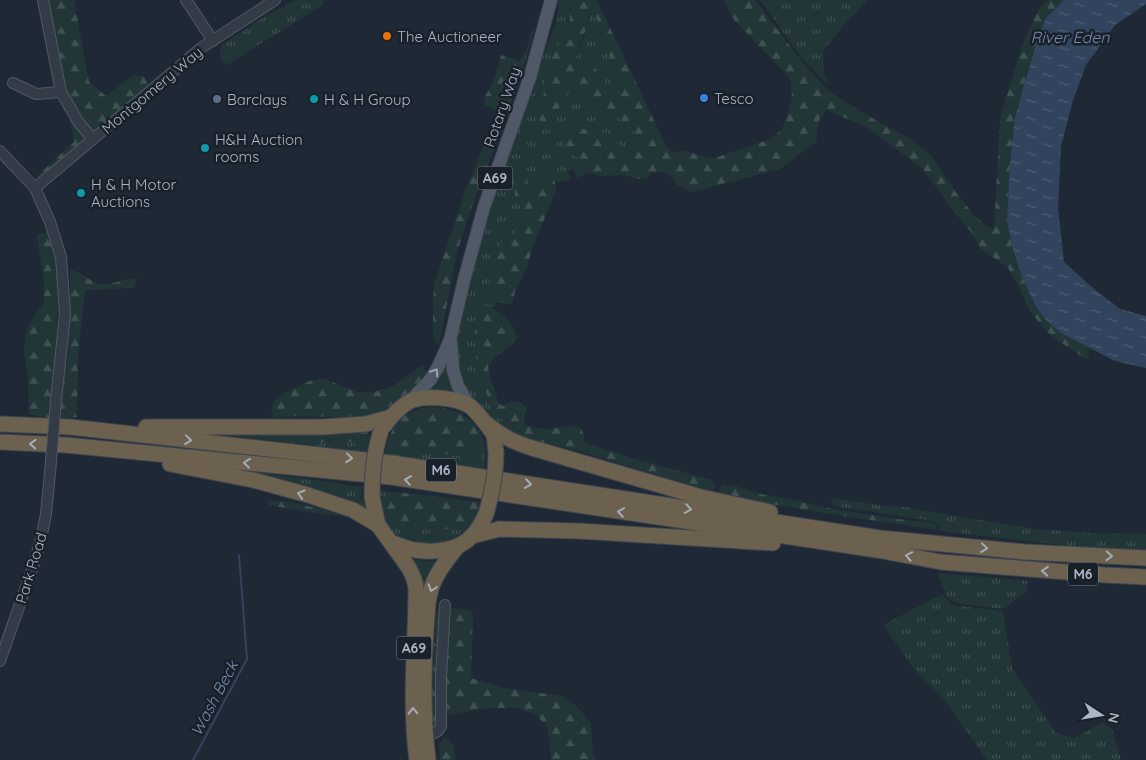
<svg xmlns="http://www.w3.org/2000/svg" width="1146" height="760" font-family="Quicksand,sans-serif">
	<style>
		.grass { fill: url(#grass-tufts) }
		.forest { fill: url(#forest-firs); fill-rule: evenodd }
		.water { fill: url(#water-ripples) }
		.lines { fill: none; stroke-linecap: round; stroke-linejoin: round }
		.stream { stroke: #32445d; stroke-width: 2 }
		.minor-casing { stroke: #505864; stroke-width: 12 }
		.major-casing { stroke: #3c444f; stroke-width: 14 }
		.highway-casing { stroke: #3d4550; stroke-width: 17 }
		.minor { stroke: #323b46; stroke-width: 10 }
		.major { stroke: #505a66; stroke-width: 12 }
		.highway { stroke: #6c604f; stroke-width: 15 }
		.minor-bridge-casing { stroke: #505864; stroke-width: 12; stroke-linecap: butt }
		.highway-bridge-casing { stroke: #3d4550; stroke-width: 17; stroke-linecap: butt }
		.minor-bridge { stroke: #323b46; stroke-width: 10 }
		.highway-bridge { stroke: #6c604f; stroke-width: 15 }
		.oneway { stroke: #9aa3b0 }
		.oneway2 { stroke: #a6acb7 }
		.food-dot { fill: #e8710a; stroke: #18202a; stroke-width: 2 }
		.shop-dot { fill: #3f7fe0; stroke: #18202a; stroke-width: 2 }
		.service-dot { fill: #5c6f8a; stroke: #18202a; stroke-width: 2 }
		.culture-dot { fill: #0f9aa8; stroke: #18202a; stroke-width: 2 }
		.labels { text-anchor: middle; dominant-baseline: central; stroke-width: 5; stroke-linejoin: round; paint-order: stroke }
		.shield { fill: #18202a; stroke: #808895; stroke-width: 1 }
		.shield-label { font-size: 14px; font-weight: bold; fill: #acb5c3 }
		.poi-label { font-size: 15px; fill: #acb5c3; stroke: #18202a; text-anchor: start }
		.street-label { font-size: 15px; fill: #acb5c3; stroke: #18202a }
		.water-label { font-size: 16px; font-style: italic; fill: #748dac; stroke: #18202a }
	</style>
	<defs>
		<pattern id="grass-tufts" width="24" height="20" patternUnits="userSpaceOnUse" patternTransform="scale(1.25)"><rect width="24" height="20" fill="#223637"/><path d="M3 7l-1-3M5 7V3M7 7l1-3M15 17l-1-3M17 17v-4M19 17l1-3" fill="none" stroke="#3f5152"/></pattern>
		<pattern id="forest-firs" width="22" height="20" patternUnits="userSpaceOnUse" patternTransform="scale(1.25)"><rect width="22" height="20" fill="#223637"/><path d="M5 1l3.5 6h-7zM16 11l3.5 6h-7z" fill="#3f5152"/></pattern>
		<pattern id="water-ripples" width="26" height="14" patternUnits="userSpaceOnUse" patternTransform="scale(1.25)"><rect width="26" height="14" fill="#32445d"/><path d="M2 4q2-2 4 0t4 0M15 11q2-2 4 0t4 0" fill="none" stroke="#4d5d73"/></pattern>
	</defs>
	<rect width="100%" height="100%" fill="#1f2935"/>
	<g class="grass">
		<path d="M296,0H323L324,4L227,65L221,61L220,52L222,45L264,17Z"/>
		<path d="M559,0H568L570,18L566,35L553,51L545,78L543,101L539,123L571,86L591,103L613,114L633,130L637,144L626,152L606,133L567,150L580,159L589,172L577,178L574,169L568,171L571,180L555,182L549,178L532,186L516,187L514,195L525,208L513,239L501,243L494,301L497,302L493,308L480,305L476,317L475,332L476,359L478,372L493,410L505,423L511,436H505L467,395L454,356L465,302L482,232L549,40C556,27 558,15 559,0Z"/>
		<path d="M760,0H868L848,20L823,51L824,74L828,83L823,80L801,57Z"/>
		<path d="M592,6L594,7L599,29L619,83V94L609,91C603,81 597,67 587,61C583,60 578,59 575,59C580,48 585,36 588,25C590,18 588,12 592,6Z"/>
		<path d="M445,369H447L460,398L424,394L438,379Z"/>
		<path d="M333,429L324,435L319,444C331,434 353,442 365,448L367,447V454L318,446L224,435L228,433Z"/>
		<path d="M481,433L486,450L484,469L384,456L387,444L391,449L397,451L436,453L456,456L468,454L475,448Z"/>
		<path d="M213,468L244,470L363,487L360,499L366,501L368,515Z"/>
		<path d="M380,491L405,493L389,495L443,528L455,530L475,522L450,549L400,542L389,529L380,510Z"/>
		<path d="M832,498L885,506L906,507L931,512L1036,529L1091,533L1146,534V551L1087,548L941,531L938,524L933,521L835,506L831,503Z"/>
		<path d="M407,557L424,561H440L428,590H421Z"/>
		<path d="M938,573L1028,581L1026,592L1003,609L955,603L946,596Z"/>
		<path d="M942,594L952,605L1003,611L1012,668L1056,733L1074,738L1102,723L1112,729L1121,760H987L944,699L915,670L883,625Z"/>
	</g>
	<g class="forest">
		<path d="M48,0H74L89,82L106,96L132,76H143L148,84L51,171L36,177L74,142Z"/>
		<path d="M568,0H597L647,106L666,145L672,152L687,151L704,157L715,158L768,140L779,132L784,125L788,113L792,99L791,83L787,75L734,20L723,0H755L796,54L827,90L842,100L884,125L909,138L930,154L955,191L973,214L987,227L994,228L1000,119L1022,45L1039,9L1048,0H1064L1046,18L1040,33L1024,85L1010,164L1007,220L1012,246L1021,274L1035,305L1082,344L1089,347V355L1086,359L1057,340L1045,330L1030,311L1018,285L1008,268L980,248L971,232L956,214L922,168L867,127L826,110L819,120L816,142L780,169L691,192L678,186L673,178L663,172L651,173L645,180L622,175L599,176L589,172L580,159L567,150L560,136L563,129L573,127L606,133L626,151L637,144L633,131L621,120L613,114L591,103L571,87C566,100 554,116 542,125L539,123L543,101L545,78L553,50L566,35L570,18ZM592,6L594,7L599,29L619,83V94L609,91C603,81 597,67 587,61C583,60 578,59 575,58L588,24L589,11Z"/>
		<path d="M538,14L524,65L501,132L476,194L457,252L439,345L433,339V303L434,284L466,189L498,111L485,105V96L492,85L501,55L520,61L526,50Z"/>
		<path d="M522,172L527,176L528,186H532L538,177L549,178L555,182L556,190L533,247L526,270L515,291L512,304H506L494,301L488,289L495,252L501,243L513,239L524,208C510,201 516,188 516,175Z"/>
		<path d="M47,232L51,236L58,276L57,362L49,418L29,414L28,378L24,352L26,331L32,320L44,302V284L37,235Z"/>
		<path d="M70,271C82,270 89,283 102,284C115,285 125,277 137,279L134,288L85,290L78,354L77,417L62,418L60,404L68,355L70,305Z"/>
		<path d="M480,305C498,307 512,320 517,337C510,350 491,356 488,368L498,402L502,406C509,401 514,401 522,403L526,408L524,423C530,427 539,429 547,429C560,429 587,417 584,442L588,444L635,459L712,480L715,483V488L712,492L580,451L540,442L530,443L511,436L505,423L493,410L478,372L476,359L475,332L477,308Z"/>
		<path d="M422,365L426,371V376L396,403L383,410L360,418L300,416L274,418L271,410L275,400L286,392L312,380L325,379L357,392H374L393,386Z"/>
		<path d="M429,407C451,407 469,414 481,433L475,448L468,454L456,456L436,453L397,451L391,449L387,444C394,421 405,411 429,407Z"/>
		<path d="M333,429L365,430L370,436L367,447L365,448C353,442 331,434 319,444H316L315,441Z"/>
		<path d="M723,484L738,487L761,494L793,500L838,510L905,520L929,522L936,524L937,527L936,530L932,529L843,516L764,503L734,496L724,495L719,494L720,487Z"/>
		<path d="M405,493L480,502L475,522L466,528L455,530L416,527L391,522L383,515L382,508L383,500L389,495Z"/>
		<path d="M268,500C295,502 317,507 342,516L326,515L268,505Z"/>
		<path d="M439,607L469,610L473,614L471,678L503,688L563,696L577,707L591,723L593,756L596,760H551L548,728L536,715L518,708H488L446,715L437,729H430L436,614Z"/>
		<path d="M445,737L454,746L455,760H440L439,744Z"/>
	</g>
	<path class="water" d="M1064,0H1146V4L1115,25L1086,65L1073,100L1061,146L1058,208L1064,262L1094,289L1120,309L1146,316V368L1115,361L1061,333L1045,319L1035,305L1021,274L1012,246L1007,220L1010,164L1015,118L1024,85L1040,33L1046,18Z"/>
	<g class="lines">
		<path class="stream" d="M193,760L247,659L239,555"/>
		<g class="minor-casing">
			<g id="minor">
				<path d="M43,0L61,92L79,123L93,139"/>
				<path d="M186,0L213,41"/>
				<path d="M13,83L36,94L61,92"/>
				<path d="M0,151L35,188L50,222L61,257L65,314L56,401"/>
				<path d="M35,188L201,48L275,0"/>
				<path d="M0,661L34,564L42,535L46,514L50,473"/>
				<path d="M419,734C428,734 437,736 441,726V677L445,605"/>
			</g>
		</g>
		<g class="major-casing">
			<g id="major">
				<path d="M451,342L453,370L458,386L470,407"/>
				<path d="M411,400L430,380L438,367L450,340L464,280L484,207L530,77L551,0"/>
			</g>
		</g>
		<g class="highway-casing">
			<g id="highway">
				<path d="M0,424L70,427L392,463L880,538L1025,552L1146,558"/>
				<path d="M487,424C502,436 513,442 532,448L701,497L770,512"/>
				<path d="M385,425C390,417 404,403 413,400C429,395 456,398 470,406C476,411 491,429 494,436C495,441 495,447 496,452"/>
				<path d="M146,427H323L366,424L391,417"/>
				<path d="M0,442L66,445L391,477L877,550L941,562L1105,575L1146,577"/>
				<path d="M170,464L253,480L308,495L353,510L378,525"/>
				<path d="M372,497L378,525L409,568L414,579L416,588C416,646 409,702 417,760"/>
				<path d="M472,536L499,529L579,531L773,543"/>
				<path d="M392,543C399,545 407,549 415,550C435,553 459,551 473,535C479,529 482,522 486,514"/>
				<path d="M428,760C423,717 423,673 426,630C427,616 427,602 431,589C436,573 447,560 457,547"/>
			</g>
		</g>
		<use href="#minor" class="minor"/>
		<use href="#major" class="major"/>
		<use href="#highway" class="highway"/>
		<g class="minor-bridge-casing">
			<path id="minor-bridge" d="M50,473L56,401"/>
		</g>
		<g class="highway-bridge-casing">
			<g id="highway-bridge">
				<path d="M372,497C372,475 374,451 381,431"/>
				<path d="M486,514C492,494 496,473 496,452"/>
			</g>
		</g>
		<use href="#minor-bridge" class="minor-bridge"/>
		<use href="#highway-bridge" class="highway-bridge"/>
	</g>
	<defs><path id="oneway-chevron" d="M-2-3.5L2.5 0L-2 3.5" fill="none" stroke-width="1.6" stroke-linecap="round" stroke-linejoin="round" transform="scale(1.25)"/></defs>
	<use class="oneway" href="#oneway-chevron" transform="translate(435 372) rotate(-57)"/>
	<g class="oneway2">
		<use href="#oneway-chevron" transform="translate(188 440) rotate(6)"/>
		<use href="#oneway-chevron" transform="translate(33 444) rotate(-177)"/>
		<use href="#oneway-chevron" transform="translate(349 458) rotate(6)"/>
		<use href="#oneway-chevron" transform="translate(247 463) rotate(-174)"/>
		<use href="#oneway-chevron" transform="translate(408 480) rotate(-172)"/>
		<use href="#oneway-chevron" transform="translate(528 484) rotate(9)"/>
		<use href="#oneway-chevron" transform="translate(301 494) rotate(-164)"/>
		<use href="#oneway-chevron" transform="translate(688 509) rotate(9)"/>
		<use href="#oneway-chevron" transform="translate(621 512) rotate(-172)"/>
		<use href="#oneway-chevron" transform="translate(984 548) rotate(6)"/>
		<use href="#oneway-chevron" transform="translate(909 556) rotate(-169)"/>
		<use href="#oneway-chevron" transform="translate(1109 556) rotate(3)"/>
		<use href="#oneway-chevron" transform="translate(1045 571) rotate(-175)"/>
		<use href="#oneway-chevron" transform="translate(432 588) rotate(108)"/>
		<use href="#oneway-chevron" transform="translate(413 711) rotate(-91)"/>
	</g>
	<circle class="food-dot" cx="387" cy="36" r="5"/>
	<circle class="shop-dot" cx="704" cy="98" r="5"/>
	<circle class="service-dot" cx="217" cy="99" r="5"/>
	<g class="culture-dot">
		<circle cx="314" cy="99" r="5"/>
		<circle cx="205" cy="148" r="5"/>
		<circle cx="81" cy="193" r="5"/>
	</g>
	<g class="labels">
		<g class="shield">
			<rect x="477.5" y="166.5" width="35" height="23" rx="4"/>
			<rect x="426" y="458.5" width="30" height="23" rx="4"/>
			<rect x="1068" y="562.5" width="30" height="23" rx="4"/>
			<rect x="396.5" y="636.5" width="35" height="23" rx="4"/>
		</g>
		<g class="shield-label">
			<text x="495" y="178">A69</text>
			<text x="441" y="470">M6</text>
			<text x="1083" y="574">M6</text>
			<text x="414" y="648">A69</text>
		</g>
		<g class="poi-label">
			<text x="397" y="36">The Auctioneer</text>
			<text x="714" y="98">Tesco</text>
			<text x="227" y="99">Barclays</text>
			<text x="324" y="99">H &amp; H Group</text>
			<text x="215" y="139">H&amp;H Auction<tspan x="215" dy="17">rooms</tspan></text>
			<text x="91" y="184">H &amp; H Motor<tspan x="91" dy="17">Auctions</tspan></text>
		</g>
		<g class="street-label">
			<text transform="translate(152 90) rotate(-40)">Montgomery Way</text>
			<text transform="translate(502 107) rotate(-71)">Rotary Way</text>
			<text transform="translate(31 568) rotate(-73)">Park Road</text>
		</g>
		<g class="water-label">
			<text x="1070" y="37">River Eden</text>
			<text transform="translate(214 698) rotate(-62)">Wash Beck</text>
		</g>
	</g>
	<g transform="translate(1101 715) rotate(102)" stroke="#18202a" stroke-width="4" paint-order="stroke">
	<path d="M0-4L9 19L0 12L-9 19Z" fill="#acb5c3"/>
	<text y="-8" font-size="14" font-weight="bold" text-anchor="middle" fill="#acb5c3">N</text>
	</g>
</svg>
